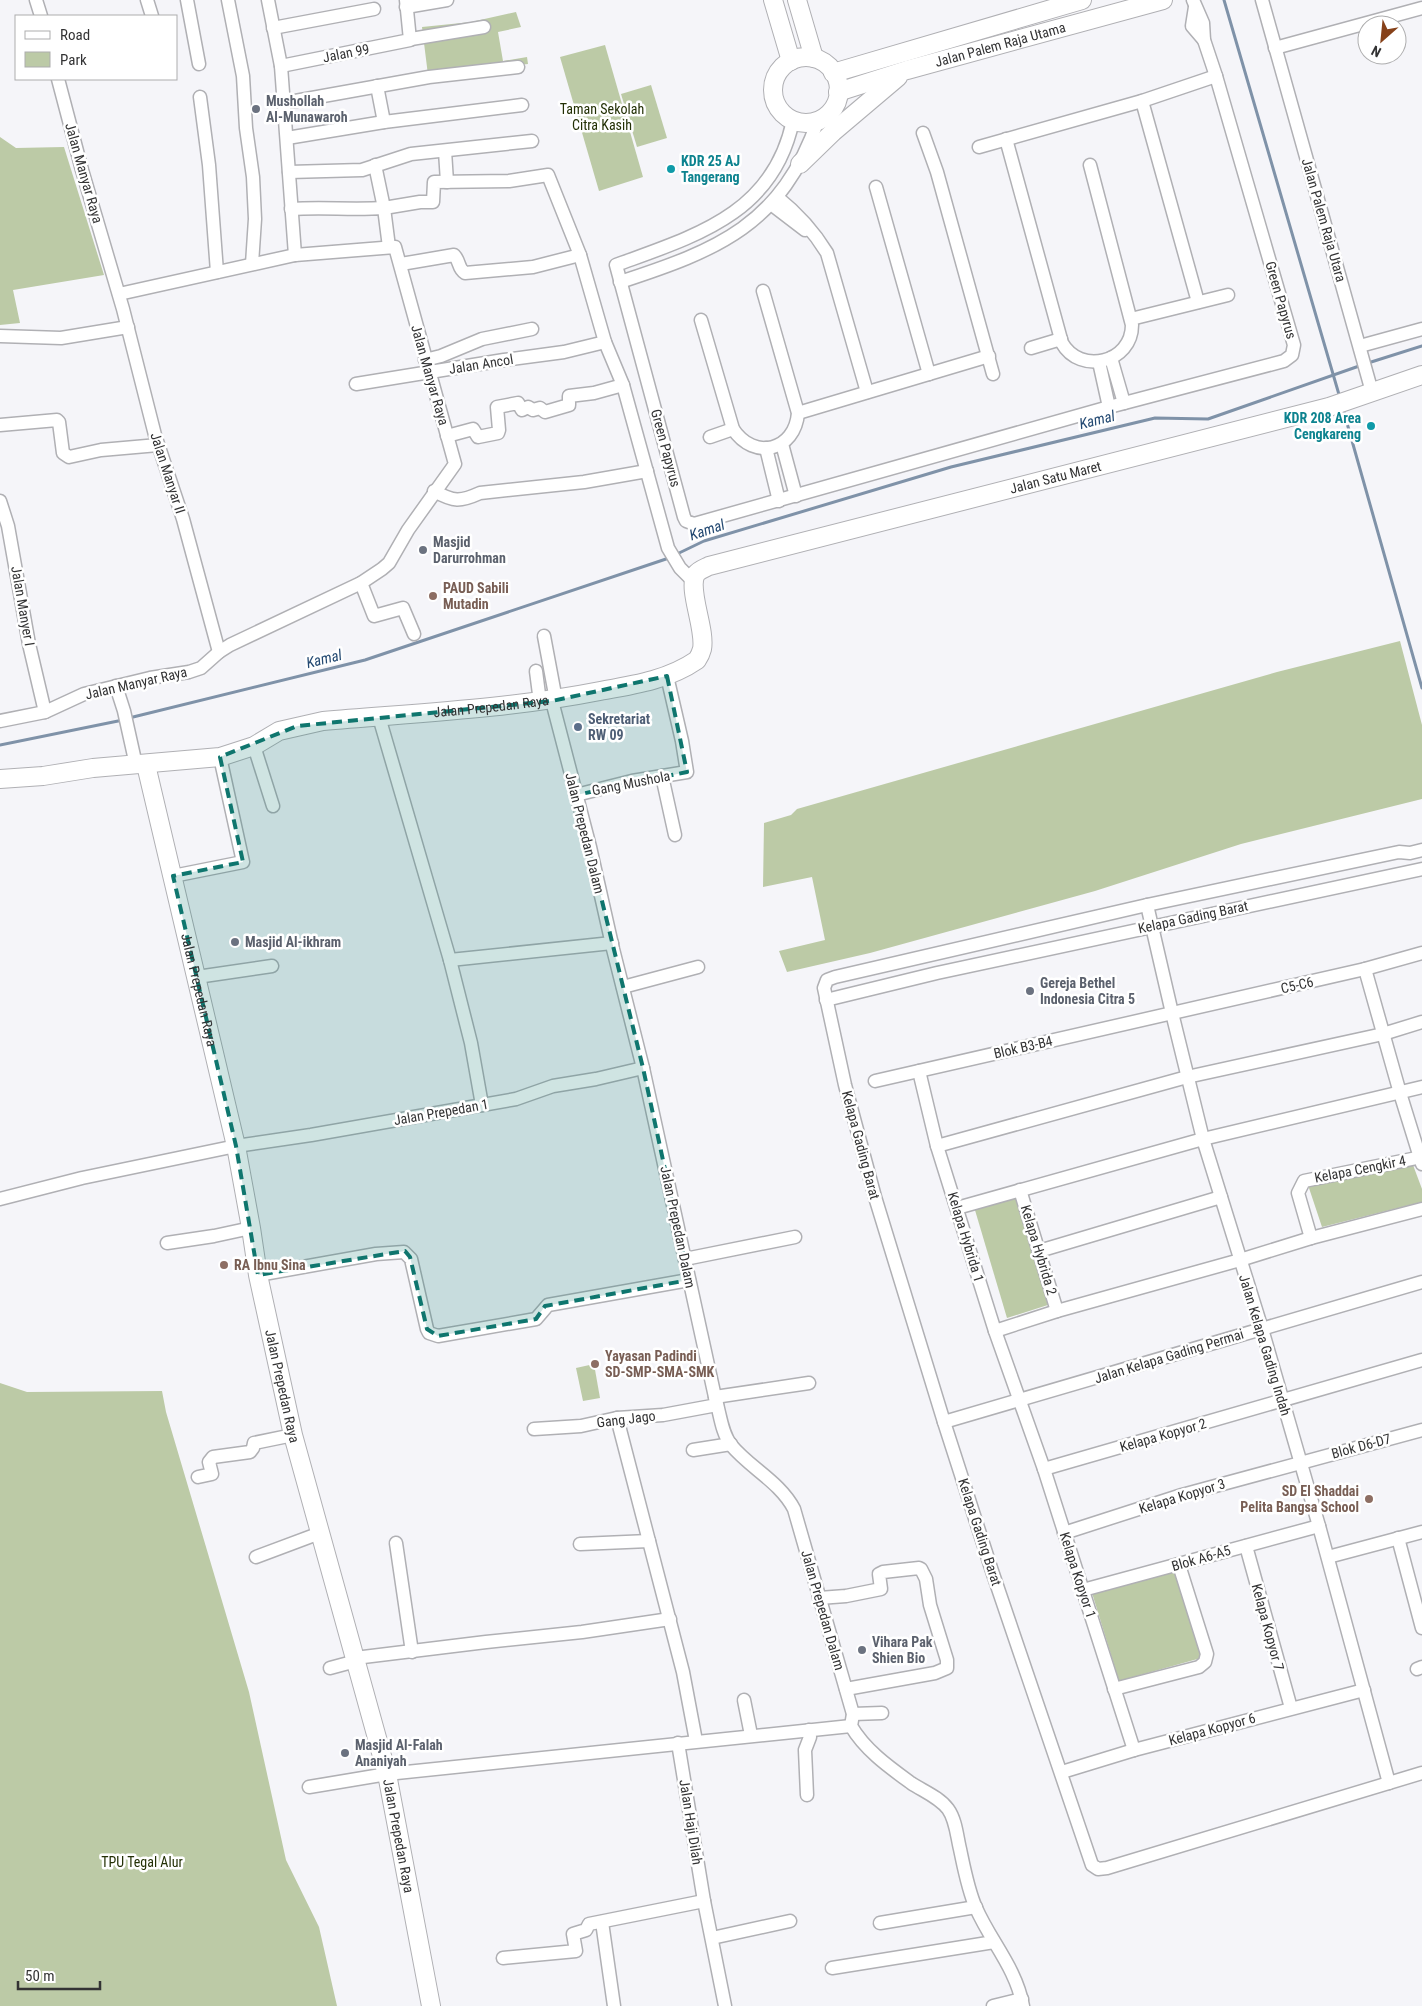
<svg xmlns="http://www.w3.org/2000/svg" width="1422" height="2006" font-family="'Roboto Condensed',sans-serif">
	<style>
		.green { fill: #bccaa6 }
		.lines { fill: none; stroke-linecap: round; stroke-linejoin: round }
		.stream { stroke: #7f92a8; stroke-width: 3 }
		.street-casing { stroke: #b0b0b4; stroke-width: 15 }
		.secondary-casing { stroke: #b0b0b4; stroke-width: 20 }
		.street { stroke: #fff; stroke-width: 12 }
		.secondary { stroke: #fff; stroke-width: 18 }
		.marked { fill: #0f766e; fill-opacity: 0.2; stroke: #0f766e; stroke-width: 4; stroke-dasharray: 10 6; stroke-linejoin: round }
		.worship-dot { fill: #6b7280; stroke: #fff; stroke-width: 2 }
		.culture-dot { fill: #0f9aa8; stroke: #fff; stroke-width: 2 }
		.education-dot { fill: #8d6e63; stroke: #fff; stroke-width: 2 }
		.service-dot { fill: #5c6f8a; stroke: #fff; stroke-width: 2 }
		.labels { text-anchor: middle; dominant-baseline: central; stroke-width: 5; stroke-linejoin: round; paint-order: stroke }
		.street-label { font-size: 14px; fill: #333334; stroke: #fff }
		.worship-label { font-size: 14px; font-weight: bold; fill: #5b616d; stroke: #fff; text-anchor: start }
		.park-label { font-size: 14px; fill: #233005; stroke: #fff }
		.culture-label { font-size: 14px; font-weight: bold; fill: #0d838f; stroke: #fff; text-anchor: start }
		.education-label { font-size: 14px; font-weight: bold; fill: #785e54; stroke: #fff; text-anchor: start }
		.service-label { font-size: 14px; font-weight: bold; fill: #4e5e75; stroke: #fff; text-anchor: start }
		.water-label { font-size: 15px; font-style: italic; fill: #224871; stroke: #fff }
	</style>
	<rect width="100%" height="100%" fill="#f5f5f9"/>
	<g class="green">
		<path d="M516,12L521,27L498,32L503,61L527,57L528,64L428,75L422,27L471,22Z"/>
		<path d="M605,45L643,177L599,191L560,57Z"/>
		<path d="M651,85L667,138L637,147L621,94Z"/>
		<path d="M0,137L16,148L64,147L104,275L13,290L20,323L0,325Z"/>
		<path d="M1400,641L1422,725V799L1241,844L1095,891L870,953L787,972L779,951L825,940L812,877L763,887L764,823L791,815L797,809L1277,672Z"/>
		<path d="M1410,1157L1422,1189V1202L1322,1227L1308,1185Z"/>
		<path d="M1014,1186L1051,1304L1007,1318L972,1200Z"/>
		<path d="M594,1364L600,1398L583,1401L576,1368Z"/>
		<path d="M0,1383L27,1392L162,1391L166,1412L249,1692L286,1860L319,1927L337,2006H0Z"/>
		<path d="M1175,1570L1201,1658L1119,1681L1092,1593Z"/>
	</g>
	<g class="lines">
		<g class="stream">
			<path d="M1224,0L1340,398"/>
			<path d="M1368,363L1422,346"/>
			<path d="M1343,409L1422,688"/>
			<path d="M677,554L704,541L951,467L1155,418L1208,419L1362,365"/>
			<path d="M129,718L365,660L669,558"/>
			<path d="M0,745L123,720"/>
		</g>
		<g class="street-casing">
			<g id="street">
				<path d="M36,0L41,16"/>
				<path d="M147,0L152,16"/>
				<path d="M187,0L199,64"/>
				<path d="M228,0L243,76L246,128L253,177L255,219L252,264"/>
				<path d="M268,0L281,66L295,255"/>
				<path d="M1262,0L1372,392"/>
				<path d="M406,7L447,0"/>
				<path d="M1195,7L1192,26L1204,40"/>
				<path d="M273,28L374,9"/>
				<path d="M411,39L484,27"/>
				<path d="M1275,48L1422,8"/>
				<path d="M281,66L410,40L406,0"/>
				<path d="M58,79L82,170L123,309L155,435L183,519L219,652"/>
				<path d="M377,86L384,122"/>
				<path d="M200,97L209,165L217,272"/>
				<path d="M1142,101L1198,302"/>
				<path d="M284,103L429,77L518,67"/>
				<path d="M793,120C774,214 695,236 616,265L684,517L686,521L694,524L1109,407L1284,361L1292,355L1294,345L1216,76L1204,40L1203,23L1193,0"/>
				<path d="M923,133L937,172L993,374"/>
				<path d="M287,138L384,122L522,105"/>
				<path d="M1006,139L1062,343C1080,375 1132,363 1132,325L1090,165"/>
				<path d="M979,147L1142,101L1216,76"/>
				<path d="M445,151L447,182"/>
				<path d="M375,165L384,208L420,202H433L434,182L509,181L548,175L580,255L605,342L623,385L668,548L680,568L693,581"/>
				<path d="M289,172L362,170L411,154L532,141"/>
				<path d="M876,187L929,374"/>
				<path d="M777,197C797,213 813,230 827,253L867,392"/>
				<path d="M771,204L805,230"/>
				<path d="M291,209C322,207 353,210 384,208L389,247"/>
				<path d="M401,264L454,255C460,261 458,269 465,273L533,267L580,255"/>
				<path d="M620,282C718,250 782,225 818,120"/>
				<path d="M1131,319L1228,295"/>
				<path d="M701,320L733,429C754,461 795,451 798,413L763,291"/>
				<path d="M0,336L61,338L128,327"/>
				<path d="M1360,346L1422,329"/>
				<path d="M1031,348L1061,339"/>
				<path d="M1111,358L1124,403"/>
				<path d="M425,360L441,356L482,339L532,329"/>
				<path d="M1099,362L1109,407"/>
				<path d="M356,384L504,360L564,352L605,342"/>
				<path d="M798,413L989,356"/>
				<path d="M0,425L57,420L59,422L63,453L69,457L101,450L158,445"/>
				<path d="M447,436L473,429L478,437L498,433L499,430L497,407L518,403L522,410L528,407L533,410L540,408L545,412L569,405V396L594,393L623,385"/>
				<path d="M710,437L733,429"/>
				<path d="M782,444L796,496"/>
				<path d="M766,448L779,501"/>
				<path d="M434,491C454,502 460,502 480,493L584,482L647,471"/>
				<path d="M0,501L8,526L29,644L45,712"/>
				<path d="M361,583L374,616L403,608L414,634"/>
				<path d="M544,636L556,700"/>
				<path d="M536,671L540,702"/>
				<path d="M116,686L124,711L136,765"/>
				<path d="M552,701L590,847L613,949L643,1068L715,1397C720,1412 721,1432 731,1445C750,1468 780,1482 794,1509L853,1714L851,1726C865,1750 889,1767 911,1783C923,1791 939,1797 948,1809C956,1820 957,1837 960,1849C964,1868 968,1890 976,1908C991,1942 1016,1968 1023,2006"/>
				<path d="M379,717L450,960L471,1043L482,1105"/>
				<path d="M0,721L45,712L84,694L150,678L189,672L201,668L219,652L230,645L361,583L382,569L389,563L408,530L455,464L395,247L295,255L119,294"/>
				<path d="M254,746L273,806"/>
				<path d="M662,776L675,835"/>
				<path d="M576,795L632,781L687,772L682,741L667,676"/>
				<path d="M1422,850L1410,853L1399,852L1147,905L835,977L827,980L824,988L845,1085L875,1197L944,1422L991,1568L1092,1865L1098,1869L1107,1868L1422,1773"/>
				<path d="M173,876L243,862L220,757"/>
				<path d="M1147,905L1172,1013L1203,1139L1262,1329L1319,1526L1389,1783"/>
				<path d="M450,960L612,943"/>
				<path d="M1365,969L1400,1093L1422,1164"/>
				<path d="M197,977L272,966"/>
				<path d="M623,987L698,967"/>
				<path d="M826,1000L937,973L1422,869"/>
				<path d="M919,1071L937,1146L995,1331L1044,1469L1134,1750"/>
				<path d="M875,1081L1365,969L1422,953"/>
				<path d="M937,1146L1187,1077L1383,1034L1422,1022"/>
				<path d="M1020,1190L1057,1311"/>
				<path d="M0,1199L82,1178L236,1146L311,1135L516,1099L553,1086L596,1079L643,1068"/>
				<path d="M957,1208L1203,1139L1422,1087"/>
				<path d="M1311,1238L1298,1193L1304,1181L1422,1157"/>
				<path d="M167,1243L214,1236L251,1228"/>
				<path d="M1039,1251L1221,1197"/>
				<path d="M685,1259L795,1237"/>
				<path d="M258,1275L376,1254L404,1252L411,1259L427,1329L429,1333L438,1336L536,1319L548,1305L689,1280"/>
				<path d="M995,1331L1057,1311L1240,1260L1311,1238L1422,1209"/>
				<path d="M715,1397L809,1383"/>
				<path d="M617,1418L683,1672L696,1741"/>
				<path d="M944,1422L1422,1282"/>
				<path d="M534,1429L581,1426L617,1418L663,1415L717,1405"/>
				<path d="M693,1450L731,1444"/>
				<path d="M1044,1469L1422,1360"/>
				<path d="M198,1477L212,1474L209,1462L213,1457L250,1452L253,1448L254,1443L293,1435"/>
				<path d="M1064,1533L1182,1495L1422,1430"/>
				<path d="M1398,1538L1422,1628"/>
				<path d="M396,1543L412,1652"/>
				<path d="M580,1544L649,1541"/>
				<path d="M1246,1546L1291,1708"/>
				<path d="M256,1557L320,1533"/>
				<path d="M1328,1557L1422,1532"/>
				<path d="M1083,1590L1319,1526"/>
				<path d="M819,1598L846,1596L881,1589L879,1574L883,1572L919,1568L921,1569L926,1579L930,1605L947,1660V1668L935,1673L846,1689"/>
				<path d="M355,1658L486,1642L582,1632L670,1619"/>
				<path d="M330,1668L356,1661"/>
				<path d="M1417,1669L1422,1667"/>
				<path d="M1114,1689L1199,1667L1205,1662L1207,1654L1179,1565"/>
				<path d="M744,1700L751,1735"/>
				<path d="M853,1714L882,1713"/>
				<path d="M678,1743L704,1901L725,2006"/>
				<path d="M1062,1772L1134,1750L1364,1690"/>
				<path d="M309,1787L387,1774L851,1726"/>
				<path d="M807,1795L805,1750L810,1737L809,1730"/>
				<path d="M602,1922L614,2006"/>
				<path d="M880,1923L976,1907"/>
				<path d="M712,1938L790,1921"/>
				<path d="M503,1958L576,1951L573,1934L586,1930L589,1924L704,1901"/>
				<path d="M832,1968L994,1942"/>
				<path d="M993,2006L1022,1999"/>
			</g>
		</g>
		<g class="secondary-casing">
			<g id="secondary">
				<path d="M773,0L791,61"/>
				<path d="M797,0L814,58"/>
				<circle cx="806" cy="90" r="33"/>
				<path d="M833,73L1082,0"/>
				<path id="s1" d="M838,92L907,70L1163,0"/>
				<path d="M800,164L833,132L898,77"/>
				<path id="s2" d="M146,765L236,1146L251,1228L258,1275L293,1435L387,1774L431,2006"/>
				<path id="s3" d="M0,779L43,776L93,768L220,757L254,746L279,731L323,721C415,713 509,709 600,691C634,685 668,680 697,660C699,657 701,653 702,649C706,629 687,589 696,574C699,570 705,568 709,566L1329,407L1422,375"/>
			</g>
		</g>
		<use href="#street" class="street"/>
		<use href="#secondary" class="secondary"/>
	</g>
	<path class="marked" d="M667,676L687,772L576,795L643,1068L689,1280L545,1306L536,1319L438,1336L427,1329L410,1257L405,1251L258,1275L236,1146L173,876L243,862L220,757L297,726L552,701Z"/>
	<g class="worship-dot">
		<circle cx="256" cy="109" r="5"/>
		<circle cx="423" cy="550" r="5"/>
		<circle cx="235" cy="942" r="5"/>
		<circle cx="1030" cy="991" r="5"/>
		<circle cx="862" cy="1650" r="5"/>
		<circle cx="345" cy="1753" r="5"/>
	</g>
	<g class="culture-dot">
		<circle cx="671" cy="169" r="5"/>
		<circle cx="1371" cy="426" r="5"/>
	</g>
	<g class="education-dot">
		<circle cx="433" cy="596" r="5"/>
		<circle cx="224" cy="1265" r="5"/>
		<circle cx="595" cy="1364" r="5"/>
		<circle cx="1369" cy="1499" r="5"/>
	</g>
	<circle class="service-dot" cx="578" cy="727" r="5"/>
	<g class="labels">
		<g class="street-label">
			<text stroke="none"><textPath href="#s1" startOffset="169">Jalan Palem Raja Utama</textPath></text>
			<text transform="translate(346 53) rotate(-11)">Jalan 99</text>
			<text transform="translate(84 173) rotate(74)">Jalan Manyar Raya</text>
			<text transform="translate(1324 220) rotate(74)">Jalan Palem Raja Utara</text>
			<text transform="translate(1281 300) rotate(74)">Green Papyrus</text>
			<text transform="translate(481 364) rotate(-9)">Jalan Ancol</text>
			<text transform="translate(430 375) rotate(74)">Jalan Manyar Raya</text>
			<text transform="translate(666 448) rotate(75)">Green Papyrus</text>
			<text transform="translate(168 473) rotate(72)">Jalan Manyar II</text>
			<text stroke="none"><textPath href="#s3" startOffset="1174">Jalan Satu Maret</textPath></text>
			<text transform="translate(23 606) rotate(80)">Jalan Manyer I</text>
			<text transform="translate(136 683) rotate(-13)">Jalan Manyar Raya</text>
			<text stroke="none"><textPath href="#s3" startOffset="500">Jalan Prepedan Raya</textPath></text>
			<text transform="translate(631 783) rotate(-11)">Gang Mushola</text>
			<text transform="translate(585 833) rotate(76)">Jalan Prepedan Dalam</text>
			<text transform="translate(1193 917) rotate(-12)">Kelapa Gading Barat</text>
			<text transform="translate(1297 985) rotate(-13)">C5-C6</text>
			<text stroke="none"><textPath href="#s2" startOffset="231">Jalan Prepedan Raya</textPath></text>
			<text transform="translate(1023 1047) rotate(-13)">Blok B3-B4</text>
			<text transform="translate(441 1112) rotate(-10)">Jalan Prepedan 1</text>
			<text transform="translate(861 1145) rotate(75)">Kelapa Gading Barat</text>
			<text transform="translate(1360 1169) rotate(-11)">Kelapa Cengkir 4</text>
			<text transform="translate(678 1227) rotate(78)">Jalan Prepedan Dalam</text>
			<text transform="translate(966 1237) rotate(73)">Kelapa Hybrida 1</text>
			<text transform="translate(1039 1250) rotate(73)">Kelapa Hybrida 2</text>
			<text transform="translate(1265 1345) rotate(73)">Jalan Kelapa Gading Indah</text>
			<text transform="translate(1169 1356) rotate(-17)">Jalan Kelapa Gading Permai</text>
			<text stroke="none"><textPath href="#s2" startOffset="636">Jalan Prepedan Raya</textPath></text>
			<text transform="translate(626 1419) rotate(-7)">Gang Jago</text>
			<text transform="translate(1163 1435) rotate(-16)">Kelapa Kopyor 2</text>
			<text transform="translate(1361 1446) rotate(-15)">Blok D6-D7</text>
			<text transform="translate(1182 1496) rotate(-17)">Kelapa Kopyor 3</text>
			<text transform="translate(980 1532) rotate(72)">Kelapa Gading Barat</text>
			<text transform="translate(1201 1558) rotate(-16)">Blok A6-A5</text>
			<text transform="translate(1078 1575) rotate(72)">Kelapa Kopyor 1</text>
			<text transform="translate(823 1610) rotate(74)">Jalan Prepedan Dalam</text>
			<text transform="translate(1268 1627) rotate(75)">Kelapa Kopyor 7</text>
			<text transform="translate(1212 1729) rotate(-15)">Kelapa Kopyor 6</text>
			<text transform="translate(691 1822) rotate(81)">Jalan Haji Dilah</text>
			<text stroke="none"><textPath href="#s2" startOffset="1101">Jalan Prepedan Raya</textPath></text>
		</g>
		<g class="worship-label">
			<text x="266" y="101">Mushollah<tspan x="266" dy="16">Al-Munawaroh</tspan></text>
			<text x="433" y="542">Masjid<tspan x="433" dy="16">Darurrohman</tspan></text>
			<text x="245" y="942">Masjid Al-ikhram</text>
			<text x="1040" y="983">Gereja Bethel<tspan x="1040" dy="16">Indonesia Citra 5</tspan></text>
			<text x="872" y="1642">Vihara Pak<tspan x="872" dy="16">Shien Bio</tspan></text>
			<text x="355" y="1745">Masjid Al-Falah<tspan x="355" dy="16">Ananiyah</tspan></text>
		</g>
		<g class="park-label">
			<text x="602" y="109">Taman Sekolah<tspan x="602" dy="16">Citra Kasih</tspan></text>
			<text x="142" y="1862">TPU Tegal Alur</text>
		</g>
		<g class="culture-label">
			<text x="681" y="161">KDR 25 AJ<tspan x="681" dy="16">Tangerang</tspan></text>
			<text x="1361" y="418" text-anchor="end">KDR 208 Area<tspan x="1361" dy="16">Cengkareng</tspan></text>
		</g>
		<g class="education-label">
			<text x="443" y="588">PAUD Sabili<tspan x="443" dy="16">Mutadin</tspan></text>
			<text x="234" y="1265">RA Ibnu Sina</text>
			<text x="605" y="1356">Yayasan Padindi<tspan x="605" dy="16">SD-SMP-SMA-SMK</tspan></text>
			<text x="1359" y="1491" text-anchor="end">SD El Shaddai<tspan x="1359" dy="16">Pelita Bangsa School</tspan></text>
		</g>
		<g class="service-label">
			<text x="588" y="719">Sekretariat<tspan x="588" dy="16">RW 09</tspan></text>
		</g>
		<g class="water-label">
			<text transform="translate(1097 420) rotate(-14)">Kamal</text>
			<text transform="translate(707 530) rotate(-19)">Kamal</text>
			<text transform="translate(324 659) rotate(-14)">Kamal</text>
		</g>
	</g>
	<rect x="15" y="15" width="162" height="65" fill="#ffffff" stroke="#adadae"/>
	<rect x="25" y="31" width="25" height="8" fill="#ffffff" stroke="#adadae"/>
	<text x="60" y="40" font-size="15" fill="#333334">Road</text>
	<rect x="25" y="52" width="25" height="15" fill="#bccaa6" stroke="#adadae"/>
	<text x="60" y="65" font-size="15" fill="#333334">Park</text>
	<g transform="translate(1382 40) rotate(207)"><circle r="24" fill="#ffffff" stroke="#adadae"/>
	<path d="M0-4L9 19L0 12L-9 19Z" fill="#864119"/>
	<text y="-8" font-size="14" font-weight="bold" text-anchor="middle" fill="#333334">N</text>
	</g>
	<path d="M18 1981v8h82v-8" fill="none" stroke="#333334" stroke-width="2.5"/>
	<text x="25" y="1981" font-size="15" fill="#333334" stroke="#ffffff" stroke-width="4" paint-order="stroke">50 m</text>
</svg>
